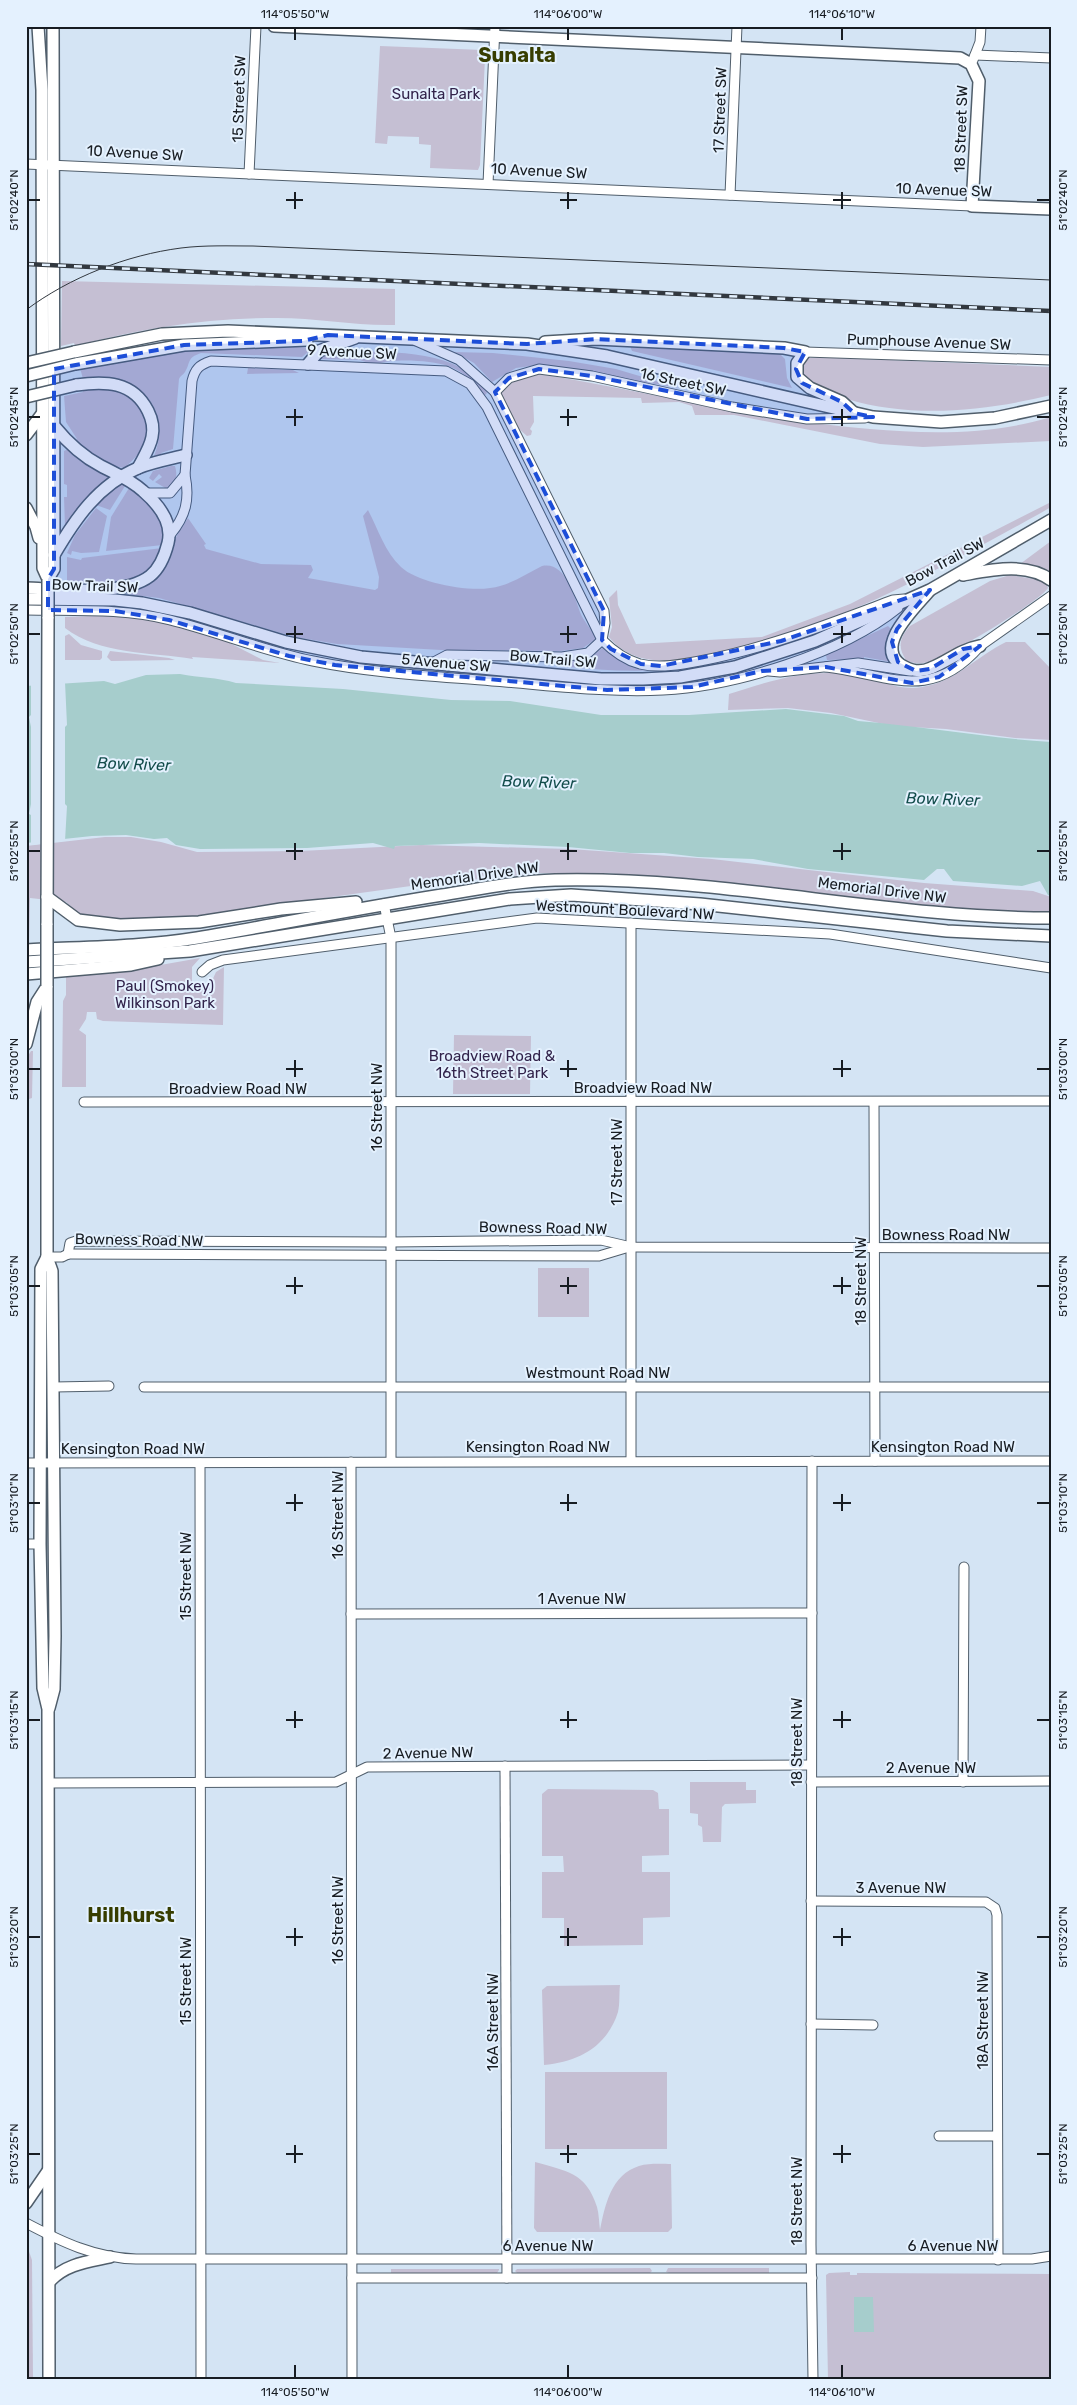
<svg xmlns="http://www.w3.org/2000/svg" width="1077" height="2405" font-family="Rubik,sans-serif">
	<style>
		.green { fill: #c5bfd3 }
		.water { fill: #a6cdcc }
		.pier { fill: #d4e4f4 }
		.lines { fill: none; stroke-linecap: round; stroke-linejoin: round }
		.minor-casing { stroke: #505e6b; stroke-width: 11 }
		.major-casing { stroke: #505e6b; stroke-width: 14 }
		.minor { stroke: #fff; stroke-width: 9 }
		.major { stroke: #fff; stroke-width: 11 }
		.tram { stroke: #32383f; stroke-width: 1 }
		.rail-casing { stroke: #32383f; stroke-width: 4.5 }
		.rail { stroke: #e4f1fe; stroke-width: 2.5; stroke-dasharray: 8; stroke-linecap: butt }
		.major-bridge-casing { stroke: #505e6b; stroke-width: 14; stroke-linecap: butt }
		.major-bridge { stroke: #fff; stroke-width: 11 }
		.marked { fill: #1d4ed8; fill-opacity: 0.2; stroke: #1d4ed8; stroke-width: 4; stroke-dasharray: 10 6; stroke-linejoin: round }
		.ticks { fill: none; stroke: #171c22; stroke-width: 2 }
		.labels { text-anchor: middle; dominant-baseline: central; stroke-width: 4; stroke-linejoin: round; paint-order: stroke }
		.park-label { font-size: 15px; fill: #32234b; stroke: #e4f1fe }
		.street-label { font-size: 15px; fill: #171c22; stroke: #e4f1fe }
		.water-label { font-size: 16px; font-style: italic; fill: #124c4b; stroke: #e4f1fe }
		.district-label { font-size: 20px; font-weight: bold; fill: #373d00; stroke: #e4f1fe }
		.neatline { fill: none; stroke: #171c22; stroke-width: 2 }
		.ticks-label { font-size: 12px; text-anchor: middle; fill: #171c22 }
	</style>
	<rect width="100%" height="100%" fill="#d4e4f4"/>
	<g class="green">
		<path d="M380,46L483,50L485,58L480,165L478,170L430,168L431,145L419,144V137L388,136L387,144L375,143Z"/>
		<path d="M62,281L395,289V325C355,326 317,318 277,318C206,318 144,328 75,346L74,343L61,346Z"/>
		<path d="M254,344L313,348L302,357L201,353C186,358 191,363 185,372C183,375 180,376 179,379L173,449L161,453L162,456L155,458L154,456C174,406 133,368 83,379L80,368L172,350Z"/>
		<path d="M630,346L779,353L785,359L787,378L792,388L632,351Z"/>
		<path d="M328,351C374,353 439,346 476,378C481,382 485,386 487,393L484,396C476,383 463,371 448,366C430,360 390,358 374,365L360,360L318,359Z"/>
		<path d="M454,352L493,353L569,361L616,369L680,388L539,365L516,368L492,382L474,363Z"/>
		<path d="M817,357L1051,367V395C985,411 913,419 847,399C831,394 817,386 802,378L801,365L809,358Z"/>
		<path d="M248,368L293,370L299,373L247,374Z"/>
		<path d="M540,374C650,392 758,420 870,429C930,434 992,435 1051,417V441L923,447L880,444L734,415H695L692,406L679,402L642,403L641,398L533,396L534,422L530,429L532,431L531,435L527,436L519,429L501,393L515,380Z"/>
		<path d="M102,386C109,388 119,389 125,392C128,394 131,398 133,400C156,423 148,450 124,468C105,465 88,453 75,441L77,439L66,422L64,396L83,392V389Z"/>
		<path d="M68,449L110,477L85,499L65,527L64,497H67V485L64,484V451Z"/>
		<path d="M171,466H175C178,476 176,484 167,489L155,482L162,477L159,474L153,481L149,478L153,471Z"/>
		<path d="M121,483L125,486L110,510L96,505Z"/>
		<path d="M129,488C151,501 164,519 163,545L106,551L111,517Z"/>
		<path d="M1051,502V507L1039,514C937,570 838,627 723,652C686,660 637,672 609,637L612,627L609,598L617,590L618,605L636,644L762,637L850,604Z"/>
		<path d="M96,508L107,516L99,552L81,553L72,551L71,555L67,553L75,535Z"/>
		<path d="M368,510C378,529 385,552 401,567C419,584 476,594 500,586C515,582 528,573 542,566C565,561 574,595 580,612C583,621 592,629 596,639L583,648L561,651L441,650L337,644L295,637L159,598L126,594L147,585L162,572L171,556L176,537L188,518L206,544L204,545L206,549L261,564L311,565L313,570L308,578L375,590L378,588L379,577L363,516Z"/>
		<path d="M1051,541V574L1020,564Z"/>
		<path d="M162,548C148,586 111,585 76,585V582H67V557L81,560L82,558Z"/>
		<path d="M1010,575L1045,581L1048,588C1039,602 946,658 928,662C919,664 914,664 906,660C897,647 900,637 910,626L990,581Z"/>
		<path d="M93,614L158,620L222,639L263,660L280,663L192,657L193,659C151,652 100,655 65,628V617L92,616Z"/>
		<path d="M888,626L891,629L887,643L891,662L864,657V659L827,660L826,655Z"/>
		<path d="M69,634L81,645L102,651V658L100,660H65V636Z"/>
		<path d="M1006,642H1025L1051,669V740L1015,738L946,729L893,726L831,713L788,708L728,710L729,694C773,680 809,668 855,675C878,678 899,692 922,687C955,682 977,656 1006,642Z"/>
		<path d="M604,647L621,659L688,668L732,661C674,673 619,673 561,666V662L587,658Z"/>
		<path d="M110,651L169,658L175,660L111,661L107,657Z"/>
		<path d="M105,837H131L161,842L197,852L300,851L421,845L570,849L712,859L924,883L1033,891L1051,897V913L960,909L609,873H540L418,885L180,918L113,920L79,915L66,902L30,898L29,944H26V846Z"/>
		<path d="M200,958L192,967V982L204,985L211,983L216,972L224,967L223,1025L103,1021L97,1019L96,1012H87L86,1019L79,1030L86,1035V1087H62L63,1001L66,995V977L121,972Z"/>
		<path d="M454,1035L531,1036L530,1094H453Z"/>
		<path d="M31,1051H33L32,1098L26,1100V1059Z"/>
		<rect x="538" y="1268" width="51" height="49"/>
		<path d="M690,1782H746V1790H756V1803L725,1804L722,1807L721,1842H703L702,1827L698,1825V1814L690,1813Z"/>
		<path d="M548,1789L653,1790L658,1793L659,1809H669V1855L642,1856V1872H670V1917L643,1918V1945L564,1946V1918H542V1872H564L563,1856H542V1794Z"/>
		<path d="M620,1985C619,1993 620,2004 618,2012C607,2047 578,2062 544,2065L542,1990L547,1986Z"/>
		<rect x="545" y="2072" width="122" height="77"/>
		<path d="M535,2162C566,2171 586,2172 597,2207C599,2214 599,2223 600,2230C605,2205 611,2175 639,2166C649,2163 662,2164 671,2164L672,2228L668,2232H537L534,2228Z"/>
		<path d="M26,2243L32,2260L33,2379H26Z"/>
		<path d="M650,2268L652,2271L650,2273H517L515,2271L517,2269Z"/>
		<path d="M668,2268H769V2273H669L666,2272Z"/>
		<path d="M391,2269H499V2270L497,2273H391Z"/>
		<path d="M850,2272V2275H857V2273L1051,2274V2379H828L826,2275L829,2273Z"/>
	</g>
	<g class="water">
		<path d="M180,674C199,678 217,677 236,683L343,689L451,700L510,701L601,715H689L786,709L844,716L858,721C922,726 986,738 1051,742V896L1048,895L1040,881L1022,886L953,881L944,869H937L924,880L808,869L753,859L698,857L664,853H630L568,847L479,843L395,846L394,849L373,843L307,848L200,849L176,845L167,838L154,839L126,835L92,836L26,843V686L104,681L115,684L146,675Z"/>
		<path d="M854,2297H873L874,2332H854Z"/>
	</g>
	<path class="pier" d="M65,682L67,725L65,727V804L67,806L65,841L31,845V815L29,814L31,804V727L29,717L31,715V683Z"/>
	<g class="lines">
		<g class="minor-casing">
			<g id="minor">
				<path d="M975,55L1051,58"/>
				<path d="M973,60L980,42L981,26"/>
				<path d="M26,164L972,206"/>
				<path d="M249,174L256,26"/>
				<path d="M488,184L495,26"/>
				<path d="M730,195L737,26"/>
				<path d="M416,341L459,360L495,392L591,585L604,611L605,623L602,640L588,653L562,657L447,655L430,664"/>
				<path d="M805,352L1051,360"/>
				<path d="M495,392L509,378L539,369L592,376L732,407L807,419L865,418"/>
				<path d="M145,493H170L185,475"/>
				<path d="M170,535C186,516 190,499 185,475L192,381C195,369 199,365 211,361L446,371L470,384L487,407L602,640C613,651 625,660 640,664C661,669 684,664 705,660C770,647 831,623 893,600L904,599"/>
				<path d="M26,610C74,611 123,608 170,620C218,632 264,651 313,661C371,673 432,676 492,681C548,685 606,693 663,690C735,686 841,654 898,608"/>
				<path d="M826,667C887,674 930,704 980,646L1051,596"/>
				<path d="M769,671L780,672L858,663L910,671"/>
				<path d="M384,904L391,938V1461"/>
				<path d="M631,923V1461"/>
				<path d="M202,972L210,965L223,960L537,918L830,934L1051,968"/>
				<path d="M84,1102L1051,1101"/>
				<path d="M874,1102L875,1461"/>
				<path d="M68,1254L70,1243L76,1241L391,1242L601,1240L631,1247L1051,1248"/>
				<path d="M68,1254L599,1256L629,1247"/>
				<path d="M47,1257H62L68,1254"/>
				<path d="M54,1387L109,1386"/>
				<path d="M144,1387H1051"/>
				<path d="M812,1461L811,2245L813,2379"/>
				<path d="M351,1462L352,2379"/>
				<path d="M26,1463L1051,1461"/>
				<path d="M200,1463L201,2379"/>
				<path d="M26,1544H40"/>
				<path d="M351,1614L812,1613"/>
				<path d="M505,1766L507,2278"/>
				<path d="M811,1782L1051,1781"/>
				<path d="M963,1782L964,1567"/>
				<path d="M48,1783L336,1782L367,1767L811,1765"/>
				<path d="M811,1901L986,1902L995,1908L997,1915L998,2260"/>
				<path d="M811,2024L873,2025"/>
				<path d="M939,2136H997"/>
				<path d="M26,2223C62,2242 95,2258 136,2259H1032L1051,2256"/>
				<path d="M352,2278H812"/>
			</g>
		</g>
		<g class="major-casing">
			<g id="major">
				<path d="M38,26L42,90L43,568L48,579"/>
				<path d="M274,26L960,58L971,64L979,81L972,206L1051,209"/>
				<path d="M545,342L596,339L784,348L805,352L797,363V377L810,388L842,402L854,413"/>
				<path d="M74,352L162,334L228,331L527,344L607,356L873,417L941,422L995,418L1051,406"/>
				<path d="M75,364L184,345L307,340"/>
				<path d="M308,364L319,351L355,338"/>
				<path d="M76,385C105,381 133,381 148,411C152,419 154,428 152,437C150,448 143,458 138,468"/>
				<path d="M26,435L42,414"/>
				<path d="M26,508L36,527L39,538"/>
				<path d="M54,555C75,519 98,485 138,468C153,462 170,459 186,455"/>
				<path d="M963,575C991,570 1026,562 1051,580"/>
				<path d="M48,579L54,569V556L53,26"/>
				<path d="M26,588C59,589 123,597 150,576C160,568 165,555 168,543C173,523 158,504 143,491C130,479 116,474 101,466C82,456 68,443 55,427"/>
				<path d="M929,591C916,607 873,646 901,665C911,671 920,673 931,668C949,661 959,650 980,646"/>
				<path d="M26,599L115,600L142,603L190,613L286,642L361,657L601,679H643L680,677L735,667L815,641L930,590L1051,520"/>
				<path d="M47,897L78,920L120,925L199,922L281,909L356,902"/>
				<path d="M47,925L48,617"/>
				<path d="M26,950C83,947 141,947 197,938C279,924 360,908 442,895C479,889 517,881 555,880C722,876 885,918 1051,918"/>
				<path d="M26,962L190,951L510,899L571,895L700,904L947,931L1051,936"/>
				<path d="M26,974L131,965L158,959"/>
				<path d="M47,986V1257L52,1271L55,1636L54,1689L49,1708"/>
				<path d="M26,1044L37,1002L46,988"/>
				<path d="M47,1257L41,1269L40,1544L43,1688L48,1709L49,2379"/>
				<path d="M26,2203L48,2171"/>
				<path d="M50,2281C66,2264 87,2262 110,2257"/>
			</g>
		</g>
		<use href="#minor" class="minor"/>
		<use href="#major" class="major"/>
		<path class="tram" d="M26,310C70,277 127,255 181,248C205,245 229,246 253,246L1051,280"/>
		<g class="rail-casing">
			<path id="rail" d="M26,264L1051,311"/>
		</g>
		<use href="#rail" class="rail"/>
		<g class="major-bridge-casing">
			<g id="major-bridge">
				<path d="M26,363L74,352"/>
				<path d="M26,376L75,364"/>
				<path d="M26,397L76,385"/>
				<path d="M48,617V579"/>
				<path d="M47,986V925"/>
			</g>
		</g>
		<use href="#major-bridge" class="major-bridge"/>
	</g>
	<path class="marked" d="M328,335L527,344L596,339L784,348L805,352L796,369L802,383L842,402L854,413L873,417L807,419L592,376L539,369L509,378L495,392L604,611L602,640L611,649L641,664L661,666L781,641L930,590L897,629L892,642L898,662L916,671L930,669L963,649L980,646L939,677L912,683L826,667L762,671L692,687L607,690L335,665L289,656L169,620L115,611L48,610V579L54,569V369L184,345L303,341Z"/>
	<path class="ticks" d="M295,28V40M568,28V40M842,28V40M295,192V209M568,192V209M842,192V209M28,200H40M286,200H303M560,200H577M833,200H851M1037,200H1050M295,409V426M568,409V426M842,409V426M28,417H40M286,417H303M560,417H577M833,417H851M1037,417H1050M295,626V643M568,626V643M842,626V643M28,634H40M286,634H303M560,634H577M833,634H851M1037,634H1050M295,843V860M568,843V860M842,843V860M28,851H40M286,851H303M560,851H577M833,851H851M1037,851H1050M295,1060V1077M568,1060V1077M842,1060V1077M28,1069H40M286,1069H303M560,1069H577M833,1069H851M1037,1069H1050M295,1277V1294M568,1277V1294M842,1277V1294M28,1286H40M286,1286H303M560,1286H577M833,1286H851M1037,1286H1050M295,1494V1511M568,1494V1511M842,1494V1511M28,1503H40M286,1503H303M560,1503H577M833,1503H851M1037,1503H1050M295,1711V1728M568,1711V1728M842,1711V1728M28,1720H40M286,1720H303M560,1720H577M833,1720H851M1037,1720H1050M295,1928V1946M568,1928V1946M842,1928V1946M28,1937H40M286,1937H303M560,1937H577M833,1937H851M1037,1937H1050M295,2145V2163M568,2145V2163M842,2145V2163M28,2154H40M286,2154H303M560,2154H577M833,2154H851M1037,2154H1050M295,2365V2378M568,2365V2378M842,2365V2378"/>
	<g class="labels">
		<g class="park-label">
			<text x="436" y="94">Sunalta Park</text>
			<text x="165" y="986">Paul (Smokey)<tspan x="165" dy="17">Wilkinson Park</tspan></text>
			<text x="492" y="1056">Broadview Road &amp;<tspan x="492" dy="17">16th Street Park</tspan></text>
		</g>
		<g class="street-label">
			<text transform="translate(239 99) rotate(-88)">15 Street SW</text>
			<text transform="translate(720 110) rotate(-88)">17 Street SW</text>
			<text transform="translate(961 129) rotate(-88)">18 Street SW</text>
			<text transform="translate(135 153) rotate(3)">10 Avenue SW</text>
			<text transform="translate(539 171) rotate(3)">10 Avenue SW</text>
			<text transform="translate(944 190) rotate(2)">10 Avenue SW</text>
			<text transform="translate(929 342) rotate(2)">Pumphouse Avenue SW</text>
			<text transform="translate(352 352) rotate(3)">9 Avenue SW</text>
			<text transform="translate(683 382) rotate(12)">16 Street SW</text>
			<text transform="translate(945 562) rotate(-28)">Bow Trail SW</text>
			<text transform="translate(95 586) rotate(2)">Bow Trail SW</text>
			<text transform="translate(553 659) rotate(5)">Bow Trail SW</text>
			<text transform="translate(446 663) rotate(5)">5 Avenue SW</text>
			<text transform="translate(475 876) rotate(-8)">Memorial Drive NW</text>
			<text transform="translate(882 890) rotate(7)">Memorial Drive NW</text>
			<text transform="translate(625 910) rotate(3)">Westmount Boulevard NW</text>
			<text x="643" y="1088">Broadview Road NW</text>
			<text x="238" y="1089">Broadview Road NW</text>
			<text transform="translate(377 1107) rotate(-90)">16 Street NW</text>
			<text transform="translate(617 1162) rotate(-90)">17 Street NW</text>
			<text transform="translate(543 1228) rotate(1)">Bowness Road NW</text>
			<text x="946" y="1235">Bowness Road NW</text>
			<text transform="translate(139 1240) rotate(1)">Bowness Road NW</text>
			<text transform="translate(861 1281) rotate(-90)">18 Street NW</text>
			<text x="598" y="1373">Westmount Road NW</text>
			<text x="538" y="1447">Kensington Road NW</text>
			<text x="943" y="1447">Kensington Road NW</text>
			<text x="133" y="1449">Kensington Road NW</text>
			<text transform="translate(338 1515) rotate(-90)">16 Street NW</text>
			<text transform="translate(186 1576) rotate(-90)">15 Street NW</text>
			<text x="582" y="1599">1 Avenue NW</text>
			<text transform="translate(797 1742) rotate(-90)">18 Street NW</text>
			<text transform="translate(428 1753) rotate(-1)">2 Avenue NW</text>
			<text x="931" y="1768">2 Avenue NW</text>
			<text x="901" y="1888">3 Avenue NW</text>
			<text transform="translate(338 1920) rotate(-90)">16 Street NW</text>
			<text transform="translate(186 1981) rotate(-90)">15 Street NW</text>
			<text transform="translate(983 2020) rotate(-90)">18A Street NW</text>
			<text transform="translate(493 2022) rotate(-90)">16A Street NW</text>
			<text transform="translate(797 2201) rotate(-90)">18 Street NW</text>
			<text x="548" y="2246">6 Avenue NW</text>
			<text x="953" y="2246">6 Avenue NW</text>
		</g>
		<g class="water-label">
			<text transform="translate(134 764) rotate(2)">Bow River</text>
			<text transform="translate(539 782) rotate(2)">Bow River</text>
			<text transform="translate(943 799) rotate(2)">Bow River</text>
		</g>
		<g class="district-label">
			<text x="517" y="55">Sunalta</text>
			<text x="131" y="1915">Hillhurst</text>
		</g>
	</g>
	<rect width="1077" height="2405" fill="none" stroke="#e4f1fe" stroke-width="55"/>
	<rect x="28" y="28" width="1022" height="2350" class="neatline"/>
	<g class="ticks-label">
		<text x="295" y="18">114°05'50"W</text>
		<text x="568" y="18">114°06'00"W</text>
		<text x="842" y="18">114°06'10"W</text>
		<text transform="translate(1063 200) rotate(-90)" y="4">51°02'40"N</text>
		<text transform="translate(14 200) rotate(-90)" y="4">51°02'40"N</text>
		<text transform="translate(1063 417) rotate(-90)" y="4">51°02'45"N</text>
		<text transform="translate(14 417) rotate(-90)" y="4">51°02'45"N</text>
		<text transform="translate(1063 634) rotate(-90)" y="4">51°02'50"N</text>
		<text transform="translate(14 634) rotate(-90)" y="4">51°02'50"N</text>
		<text transform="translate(14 851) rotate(-90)" y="4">51°02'55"N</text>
		<text transform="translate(1063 851) rotate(-90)" y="4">51°02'55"N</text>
		<text transform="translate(14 1069) rotate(-90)" y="4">51°03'00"N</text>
		<text transform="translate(1063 1069) rotate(-90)" y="4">51°03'00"N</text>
		<text transform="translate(1063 1286) rotate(-90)" y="4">51°03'05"N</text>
		<text transform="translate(14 1286) rotate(-90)" y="4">51°03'05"N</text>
		<text transform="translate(1063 1503) rotate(-90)" y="4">51°03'10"N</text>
		<text transform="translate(14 1503) rotate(-90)" y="4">51°03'10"N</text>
		<text transform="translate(1063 1720) rotate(-90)" y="4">51°03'15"N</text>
		<text transform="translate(14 1720) rotate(-90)" y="4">51°03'15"N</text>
		<text transform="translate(1063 1937) rotate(-90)" y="4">51°03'20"N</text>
		<text transform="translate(14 1937) rotate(-90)" y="4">51°03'20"N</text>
		<text transform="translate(14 2154) rotate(-90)" y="4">51°03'25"N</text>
		<text transform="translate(1063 2154) rotate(-90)" y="4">51°03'25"N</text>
		<text x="295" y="2396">114°05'50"W</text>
		<text x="568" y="2396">114°06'00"W</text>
		<text x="842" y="2396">114°06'10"W</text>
	</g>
</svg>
